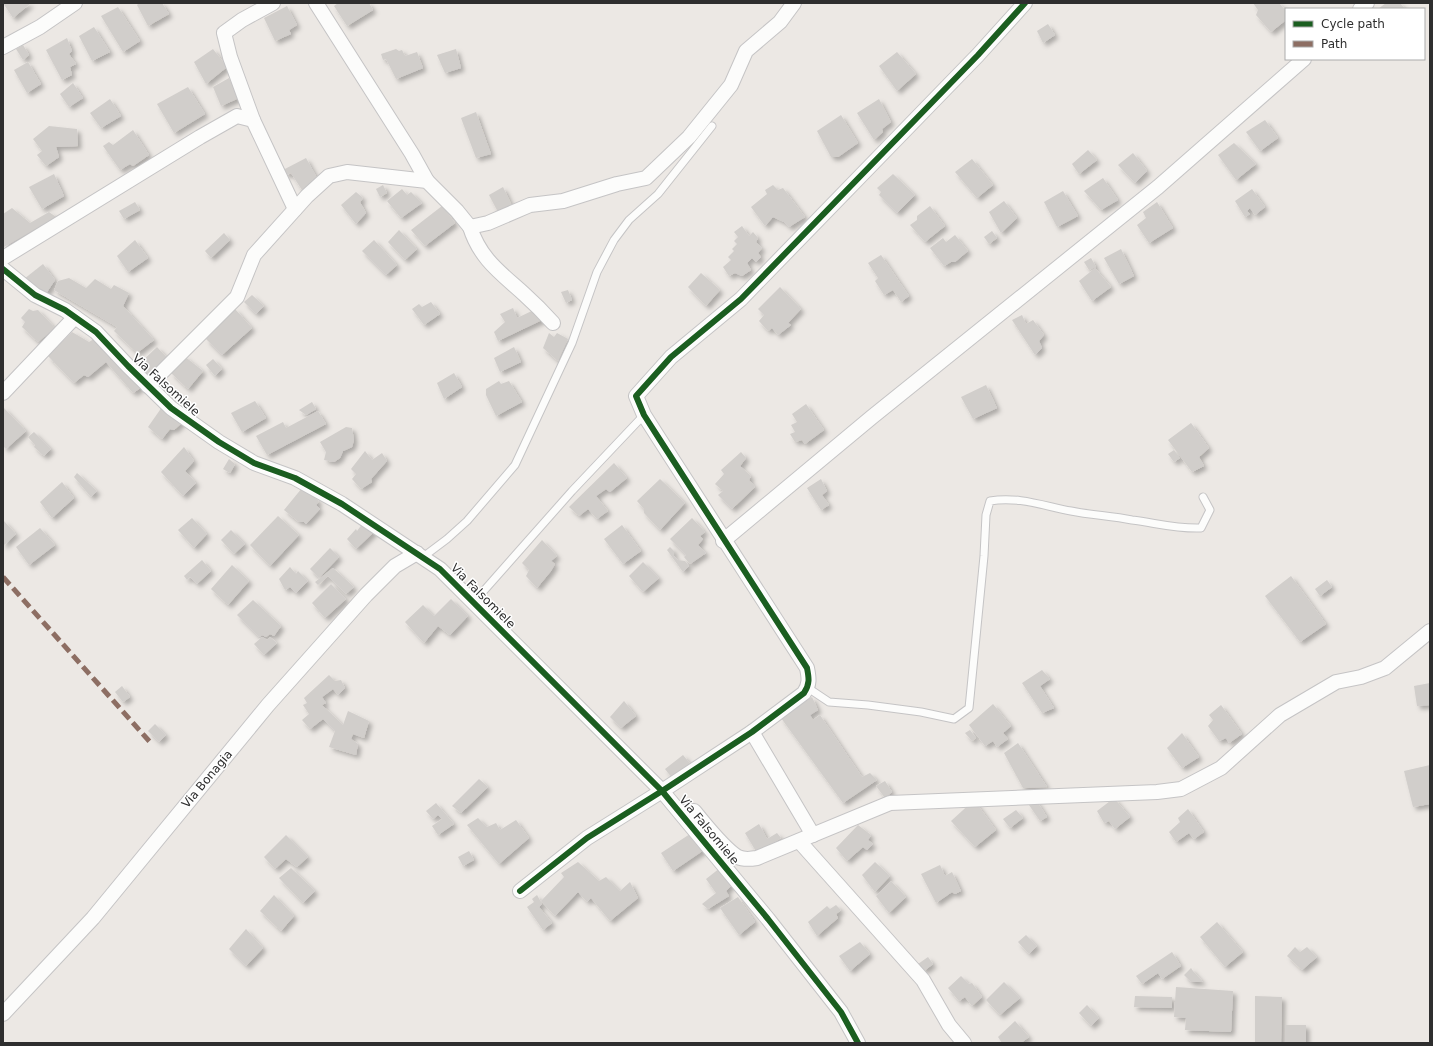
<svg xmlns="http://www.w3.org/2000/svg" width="1433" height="1046" font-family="'DejaVu Sans',sans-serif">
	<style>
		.building { fill: #d1cecb; filter: url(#shadow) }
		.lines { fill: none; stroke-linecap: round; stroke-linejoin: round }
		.service-casing { stroke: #c5c4c5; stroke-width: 9 }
		.minor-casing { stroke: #c5c4c5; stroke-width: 16 }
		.service { stroke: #fcfcfb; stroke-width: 7 }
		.minor { stroke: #fcfcfb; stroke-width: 14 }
		.quiet { stroke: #8d6e63; stroke-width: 5; stroke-dasharray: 10 5; stroke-linecap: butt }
		.cycleway-casing { stroke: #fff; stroke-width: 8 }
		.cycleway { stroke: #1b5e20; stroke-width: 6 }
		.labels { text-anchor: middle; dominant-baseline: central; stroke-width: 3; stroke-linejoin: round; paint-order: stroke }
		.street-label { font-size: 12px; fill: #2e2e2e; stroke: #fff }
	</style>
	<defs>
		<filter id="shadow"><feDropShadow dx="3.5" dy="3.5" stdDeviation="2" flood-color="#0004"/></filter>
	</defs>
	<rect width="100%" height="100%" fill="#ece8e4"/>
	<g class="building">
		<path d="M3,3H31L13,18Z"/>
		<path d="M139,3H162L169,14L148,26L137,5Z"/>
		<path d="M338,3H369L373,10L347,26L334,6Z"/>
		<path d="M1253,3H1279L1286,11V20L1271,32L1256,15L1258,10Z"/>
		<path d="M1386,3H1400L1405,9H1378Z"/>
		<path d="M287,6L297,25L289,30L291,34L275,41L264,18Z"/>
		<path d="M118,7L140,41L123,52L101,16Z"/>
		<path d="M1048,24L1055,35L1043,43L1037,31Z"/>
		<path d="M94,27L110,52L92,61L79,36Z"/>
		<path d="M67,38L72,51L69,54L76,64L70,67L72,75L62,80L46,50Z"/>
		<path d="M23,45L29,55L23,60L16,49Z"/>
		<path d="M213,49L227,67L206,84L194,62Z"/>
		<path d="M396,49L399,51L402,50L405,56L417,52L423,68L396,79L386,59L383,60L381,54Z"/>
		<path d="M456,49L461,68L445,73L437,55Z"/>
		<path d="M897,52L916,74L897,91L879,66Z"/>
		<path d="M28,62L41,84L27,93L14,70Z"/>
		<path d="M229,78L239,98L221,106L213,87Z"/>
		<path d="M73,83L83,98L69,107L60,94Z"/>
		<path d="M188,87L205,114L174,133L157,104Z"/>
		<path d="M110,99L121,116L101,128L90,113Z"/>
		<path d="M879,99L891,122L882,129L883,132L874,140L857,113Z"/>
		<path d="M476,112L491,154L476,158L461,118Z"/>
		<path d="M841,115L858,143L838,157H831L817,131Z"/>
		<path d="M1265,120L1278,138L1260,151L1246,132Z"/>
		<path d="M49,126L77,129L78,146L56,147L59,157L46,166L37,155L42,151L33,139Z"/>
		<path d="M133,130L149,155L133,166L130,164L120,170L103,146L109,142L113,145Z"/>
		<path d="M1234,143L1256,164L1236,180L1218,155Z"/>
		<path d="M1088,150L1097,160L1079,174L1072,164Z"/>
		<path d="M1133,153L1147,171L1135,183L1118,165Z"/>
		<path d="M306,158L317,178L302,190L291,173L286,175L283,170Z"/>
		<path d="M972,159L993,185L977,198L955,172Z"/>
		<path d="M54,174L64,196L42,209L29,187Z"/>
		<path d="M893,174L915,195L897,213L879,195L881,192L877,188Z"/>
		<path d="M1103,178L1118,200L1101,210L1084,191Z"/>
		<path d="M383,185L387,193L380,197L376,189Z"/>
		<path d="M773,185L778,190L783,188L805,217L789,227L784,222L773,217L765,226L751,207L767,194L765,190Z"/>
		<path d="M503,187L512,206L498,212L489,195Z"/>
		<path d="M402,189L407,195L411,192L422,203L401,218L387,201Z"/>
		<path d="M1252,189L1265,207L1255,215L1250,208L1247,211L1250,214L1245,217L1235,201Z"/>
		<path d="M1063,191L1078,216L1057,227L1044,202Z"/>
		<path d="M356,192L363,198L360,202L366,213L356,224L341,205Z"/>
		<path d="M1004,201L1017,218L1001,233L989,212Z"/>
		<path d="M135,202L140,210L124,219L119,211Z"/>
		<path d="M1157,202L1173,228L1149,243L1137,225L1146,218L1143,212Z"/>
		<path d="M442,206L455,223L425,246L411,230Z"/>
		<path d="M930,206L945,226L925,242L910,225L917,220V216Z"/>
		<path d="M12,208L30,223L49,212L56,217L4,247L3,214Z"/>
		<path d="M742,226L749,236L753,232L758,238L756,242L762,248L758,253L761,257L756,262L752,258L747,263L751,270L742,276L735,273L729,276L723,267L731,260L728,257L734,251L732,249L737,244L734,241L738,237L734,232Z"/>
		<path d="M399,230L417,249L405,260L388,242Z"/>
		<path d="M992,231L997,238L989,244L984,237Z"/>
		<path d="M224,233L230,240L211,258L205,251Z"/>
		<path d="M955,235L968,251L955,262H951L944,266L930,248L943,238L946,242Z"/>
		<path d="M135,240L148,258L128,272L117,256Z"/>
		<path d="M374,240L397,265L386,275L362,251Z"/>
		<path d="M1121,249L1134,276L1119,284L1104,258Z"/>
		<path d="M881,255L909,296L901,302L893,290L884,295L875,281L878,278L868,263Z"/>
		<path d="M1091,258L1096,267L1089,270L1084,262Z"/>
		<path d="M43,264L55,280L45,295L24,279Z"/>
		<path d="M1095,268L1111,287L1092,301L1079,281Z"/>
		<path d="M701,273L720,290L706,306L688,287Z"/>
		<path d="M69,278L86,288L95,279L111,289L114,285L129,293L123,306L154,340L137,353L114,331L117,327L54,290L58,281Z"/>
		<path d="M780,287L801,309L788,323L791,325L778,335L772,328L768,331L759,321L764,315L758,309Z"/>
		<path d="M568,290L572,300L566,303L561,292Z"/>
		<path d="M252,295L264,306L256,314L244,302Z"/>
		<path d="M431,302L440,314L424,325L412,309L419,304L422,307Z"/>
		<path d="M513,308L517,318L536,309L544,319L498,341L494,332L505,322L500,314Z"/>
		<path d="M29,309L33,311L38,310L55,328L38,342L22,327L25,322L21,318Z"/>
		<path d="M235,309L252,328L222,355L206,339Z"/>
		<path d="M1022,315L1026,324L1033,320L1044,335L1039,341L1042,348L1035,355L1012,320Z"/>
		<path d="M72,332L89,342L97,337L142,387L133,393L106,362L88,377L84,375L74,383L48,356Z"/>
		<path d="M549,333L554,337L557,333L568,339L558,361L543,348Z"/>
		<path d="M157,347L169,360L148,377L138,365Z"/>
		<path d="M514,347L521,362L500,372L494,358Z"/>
		<path d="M184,356L203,371L188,389L171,373Z"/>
		<path d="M213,359L222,369L215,376L206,365Z"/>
		<path d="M454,373L462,387L444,399L437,383Z"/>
		<path d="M499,381L501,384L509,381L522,402L496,416L486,395V389Z"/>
		<path d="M986,385L997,408L973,419L961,397Z"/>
		<path d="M255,401L266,418L242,432L231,413Z"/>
		<path d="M312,402L316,409L306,415L299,410Z"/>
		<path d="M806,404L824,430L805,444L802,440L795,442L790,434L795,432L791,425L797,422L792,414Z"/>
		<path d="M3,407L26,431L6,449L3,446Z"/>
		<path d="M162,407L184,421L174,430L170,429L162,439L148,427Z"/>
		<path d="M318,411L326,424L267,455L256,436L283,422L286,428Z"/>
		<path d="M1191,423L1209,448L1199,457L1204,466L1192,472L1168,440Z"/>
		<path d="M346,427L352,428L354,440L352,447L343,451L340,458L334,462L324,460L326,452L320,442Z"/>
		<path d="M34,432L51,449L44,456L34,447L35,445L28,437Z"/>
		<path d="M184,447L194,461L185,471L196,483L183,496L161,472Z"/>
		<path d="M1174,450L1180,458L1174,462L1168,454Z"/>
		<path d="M365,451L372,460L382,453L387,461L371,479L372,482L361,489L352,479L356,474L351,469Z"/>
		<path d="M741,452L746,458L740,466L751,476L749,480L755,487L732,509L718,495L723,491L715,484L724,474L721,470Z"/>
		<path d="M229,459L235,464L230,473L223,469Z"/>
		<path d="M614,463L627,478L610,492L606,489L596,496L608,511L597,519L588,509L579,516L569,507Z"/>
		<path d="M77,473L97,491L91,497L74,477Z"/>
		<path d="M660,479L685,503L660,530L644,513V509L637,501Z"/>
		<path d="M821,479L827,491L822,495L829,505L821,510L807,488Z"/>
		<path d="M62,482L74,498L52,518L40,502Z"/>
		<path d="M302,488L319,501L316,505L320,509L306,524L304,522H299L284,510Z"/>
		<path d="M278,516L299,535L270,566L250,545Z"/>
		<path d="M192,518L207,534L194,548L178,530Z"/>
		<path d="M692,518L705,532L700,536L703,539L698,545L706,553L690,564L684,557L686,555L670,539Z"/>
		<path d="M3,520L16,534L3,546Z"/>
		<path d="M363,523L375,531L356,549L347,539L356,529L357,531Z"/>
		<path d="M622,525L641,551L623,564L604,539Z"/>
		<path d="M40,528L55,545L29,565L16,547Z"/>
		<path d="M231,530L245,544L234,554L221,540Z"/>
		<path d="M542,540L557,556L551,561L555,564L551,571L537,588L526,576L529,570L522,563Z"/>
		<path d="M670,547L674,551V556L678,560L685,561L689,566L683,572L667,550Z"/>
		<path d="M330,548L339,557L319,578L310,569Z"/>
		<path d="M202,560L211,571L197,584L190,577L187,580L184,576Z"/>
		<path d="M643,562L659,578L643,592L629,576Z"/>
		<path d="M232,565L249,581L228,605L211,589Z"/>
		<path d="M290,567L296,574L298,571L308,581L296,593L290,587L285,590L279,579Z"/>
		<path d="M333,568L354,587L346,594L328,576L318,585L315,582Z"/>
		<path d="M1291,576L1326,624L1300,642L1265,596Z"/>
		<path d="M1327,580L1332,587L1320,596L1315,589Z"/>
		<path d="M331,584L346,599L325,618L312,603Z"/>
		<path d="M451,599L468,616L450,635L438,626L424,643L405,622L423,605L434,616Z"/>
		<path d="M253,600L281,626L274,636L270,634L266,637L262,635L259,637L237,615Z"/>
		<path d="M262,637L267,640L270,637L277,643L264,655L254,644Z"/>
		<path d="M1042,670L1050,679L1040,686L1054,708L1042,713L1022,683Z"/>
		<path d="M329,675L335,681L341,680L345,688L338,695L333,689L322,697L326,703L322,705L343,725L348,711L369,721L364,738L353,734L351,739L358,744L356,755L329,747L335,731L323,719L310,729L302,720L309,714L303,705L307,703L304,698Z"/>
		<path d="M1430,683V705L1417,706L1414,686Z"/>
		<path d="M122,686L130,697L123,702L115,692Z"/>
		<path d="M812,697L818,710L810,715L813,720L820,715L862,777L870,773L877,780L843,803L781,718Z"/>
		<path d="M624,701L636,716L621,728L610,717Z"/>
		<path d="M993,704L1011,726L1003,733L1008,739L997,747L993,741L985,746L969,725Z"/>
		<path d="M1221,705L1242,734L1229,743L1226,738L1219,741L1208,726L1213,720L1209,715Z"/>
		<path d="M155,724L166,735L159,742L148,731Z"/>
		<path d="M970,730L976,738L972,741L965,733Z"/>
		<path d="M1182,733L1199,757L1182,768L1167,748Z"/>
		<path d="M1018,743L1047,787L1023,788L1004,753Z"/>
		<path d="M683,755L692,766L672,778L665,769Z"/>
		<path d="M1430,765V804L1413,807L1404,771Z"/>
		<path d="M479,779L488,787L461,813L452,806Z"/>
		<path d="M885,781L892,792L885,798L876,786Z"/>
		<path d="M1114,798L1130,817L1115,829L1109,821L1104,823L1097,811Z"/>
		<path d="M974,800L996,830L975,847L951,821Z"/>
		<path d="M1036,800L1047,817L1040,821L1029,805Z"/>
		<path d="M436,803L454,824L438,835L432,826L442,819L438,815L433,819L426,811Z"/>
		<path d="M1188,809L1204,832L1194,839L1189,833L1176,842L1169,832L1180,822L1178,818Z"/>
		<path d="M1016,810L1023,818L1010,828L1003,819Z"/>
		<path d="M478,818L487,827L496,823L500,830L516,820L529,838L499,864L467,825Z"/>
		<path d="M759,824L767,839L777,833L781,838L757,853L745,833Z"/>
		<path d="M858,825L871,835L868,840L873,844L867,850L863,847L847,861L836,848Z"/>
		<path d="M690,834L704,850L673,871L661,853Z"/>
		<path d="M286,835L308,857L297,867L286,859L275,869L264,857Z"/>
		<path d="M469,851L474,860L463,866L458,857Z"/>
		<path d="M578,862L599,881L606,877L620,891L630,882L638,898L610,921L591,898L587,902L578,892L555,916L541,901L564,877L561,873Z"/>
		<path d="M875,862L890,876L875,892L862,875Z"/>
		<path d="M940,865L945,876L952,872L961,891L955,894L952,892L936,903L921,874Z"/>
		<path d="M291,868L315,891L303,903L279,878Z"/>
		<path d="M720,868L732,885L726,891L729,896L708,909L702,904L716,893L706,879Z"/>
		<path d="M891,881L906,897L889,913L876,896Z"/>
		<path d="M274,895L294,916L281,931L260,911Z"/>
		<path d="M537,895L542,904L539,907L552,923L543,930L527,907L534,902L532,899Z"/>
		<path d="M738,897L755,922L739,935L720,908Z"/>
		<path d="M836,905L841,910L836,914L838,918L817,936L808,922L827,906L830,909Z"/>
		<path d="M1217,922L1243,952L1225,967L1200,937Z"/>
		<path d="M246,929L263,948L246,966L229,949Z"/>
		<path d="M1026,935L1037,946L1029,954L1018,942Z"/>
		<path d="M860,942L870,954L850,971L839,956Z"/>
		<path d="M1295,947L1300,952L1307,947L1317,957L1302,970L1287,956Z"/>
		<path d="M1172,952L1181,966L1162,979L1158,973L1142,984L1136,976Z"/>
		<path d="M928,957L933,964L924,971L918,964Z"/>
		<path d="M1191,968L1193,971L1203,982H1191L1184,975Z"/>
		<path d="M961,976L969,984L972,983L982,997L972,1006L965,997L959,1001L948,988Z"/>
		<path d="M1004,982L1020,998L1000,1015L986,1000Z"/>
		<path d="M1176,987L1233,991L1231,1032L1185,1030L1186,1018L1174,1017Z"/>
		<path d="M1135,996L1172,997V1008L1134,1007Z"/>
		<path d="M1255,996L1282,997L1281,1043H1255Z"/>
		<path d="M1087,1005L1099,1018L1091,1026L1079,1013Z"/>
		<path d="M1015,1021L1029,1037L1021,1043H1002L998,1037Z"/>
		<rect x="1285" y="1025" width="21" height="18"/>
	</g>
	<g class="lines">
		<g class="service-casing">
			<g id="service">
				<path d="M423,557L447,539L467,521L515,465L572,343L597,272L614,240L629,220L658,194L712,126"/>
				<path d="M473,603L572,491L644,415"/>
				<path d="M808,688L829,702L868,705L921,712L954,719L969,708L984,556L986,515L990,501C1018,496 1044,506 1071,511C1091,515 1111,516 1132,520C1156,523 1176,529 1201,528L1210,510L1203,497"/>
			</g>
		</g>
		<g class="minor-casing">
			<g id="minor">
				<path d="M316,3L412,154L427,181"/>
				<path d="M1360,9L1367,3"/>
				<path d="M3,47L40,27L75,3"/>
				<path d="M253,120L230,57L224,33L242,20L273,3"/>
				<path d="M470,227C480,259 501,273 524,294C534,303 544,313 553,323"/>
				<path d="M3,258L200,137L237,116L253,120L295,209"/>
				<path d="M3,269L35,295L65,310L96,332L128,366L171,408L219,442L254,463L295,478L342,504L440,569L662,791L768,919L841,1012L858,1043"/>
				<path d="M148,386L237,297L254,255L307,196L329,176L347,172L427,181L457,211L470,227L488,223L530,205L563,201L617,184L646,178L689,137L731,85L746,51L780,22L794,3"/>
				<path d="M3,393L75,317"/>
				<path d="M723,541L872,417L1158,187L1304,59"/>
				<path d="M752,732L813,835"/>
				<path d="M681,813L694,811C705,824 724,849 738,857C744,860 751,859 757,858L890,803L1157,792L1181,789L1221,768L1280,715L1336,682L1361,677L1385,668L1430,631"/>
				<path d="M799,841L923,980L949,1025L964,1043"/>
				<path d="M520,891L587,838L662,791L752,732L804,693C810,684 809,678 807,668L660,440L644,415L636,396L671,357L741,299L978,55L1025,3"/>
				<path d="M3,1014L93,918L268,705L366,595L395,566L417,553"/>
			</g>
		</g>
		<use href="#service" class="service"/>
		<use href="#minor" class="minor"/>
		<path class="quiet" d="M3,577L150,742"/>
		<g class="cycleway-casing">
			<g id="cycleway">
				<path d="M3,269L35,295L65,310L96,332L128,366L171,408L219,442L254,463L295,478L342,504L440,569L662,791L768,919L841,1012L858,1043"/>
				<path d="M520,891L587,838L662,791L752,732L804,693C810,684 809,678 807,668L660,440L644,415L636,396L671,357L741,299L978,55L1025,3"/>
			</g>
		</g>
		<use href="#cycleway" class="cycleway"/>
	</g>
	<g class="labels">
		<g class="street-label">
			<text transform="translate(166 385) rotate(42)">Via Falsomiele</text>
			<text transform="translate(483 596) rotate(45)">Via Falsomiele</text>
			<text transform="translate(207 779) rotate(-50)">Via Bonagia</text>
			<text transform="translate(709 830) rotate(50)">Via Falsomiele</text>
		</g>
	</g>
	<rect width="1433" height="1046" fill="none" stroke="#2e2e2e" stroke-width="8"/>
	<rect x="1285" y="8" width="140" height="52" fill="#ffffff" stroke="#ababab"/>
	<rect x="1293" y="21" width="20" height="6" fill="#1b5e20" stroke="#ababab"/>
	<text x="1321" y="28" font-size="12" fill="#2e2e2e">Cycle path</text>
	<rect x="1293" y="41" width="20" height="6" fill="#8d6e63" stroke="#ababab"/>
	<text x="1321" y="48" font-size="12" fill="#2e2e2e">Path</text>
</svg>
